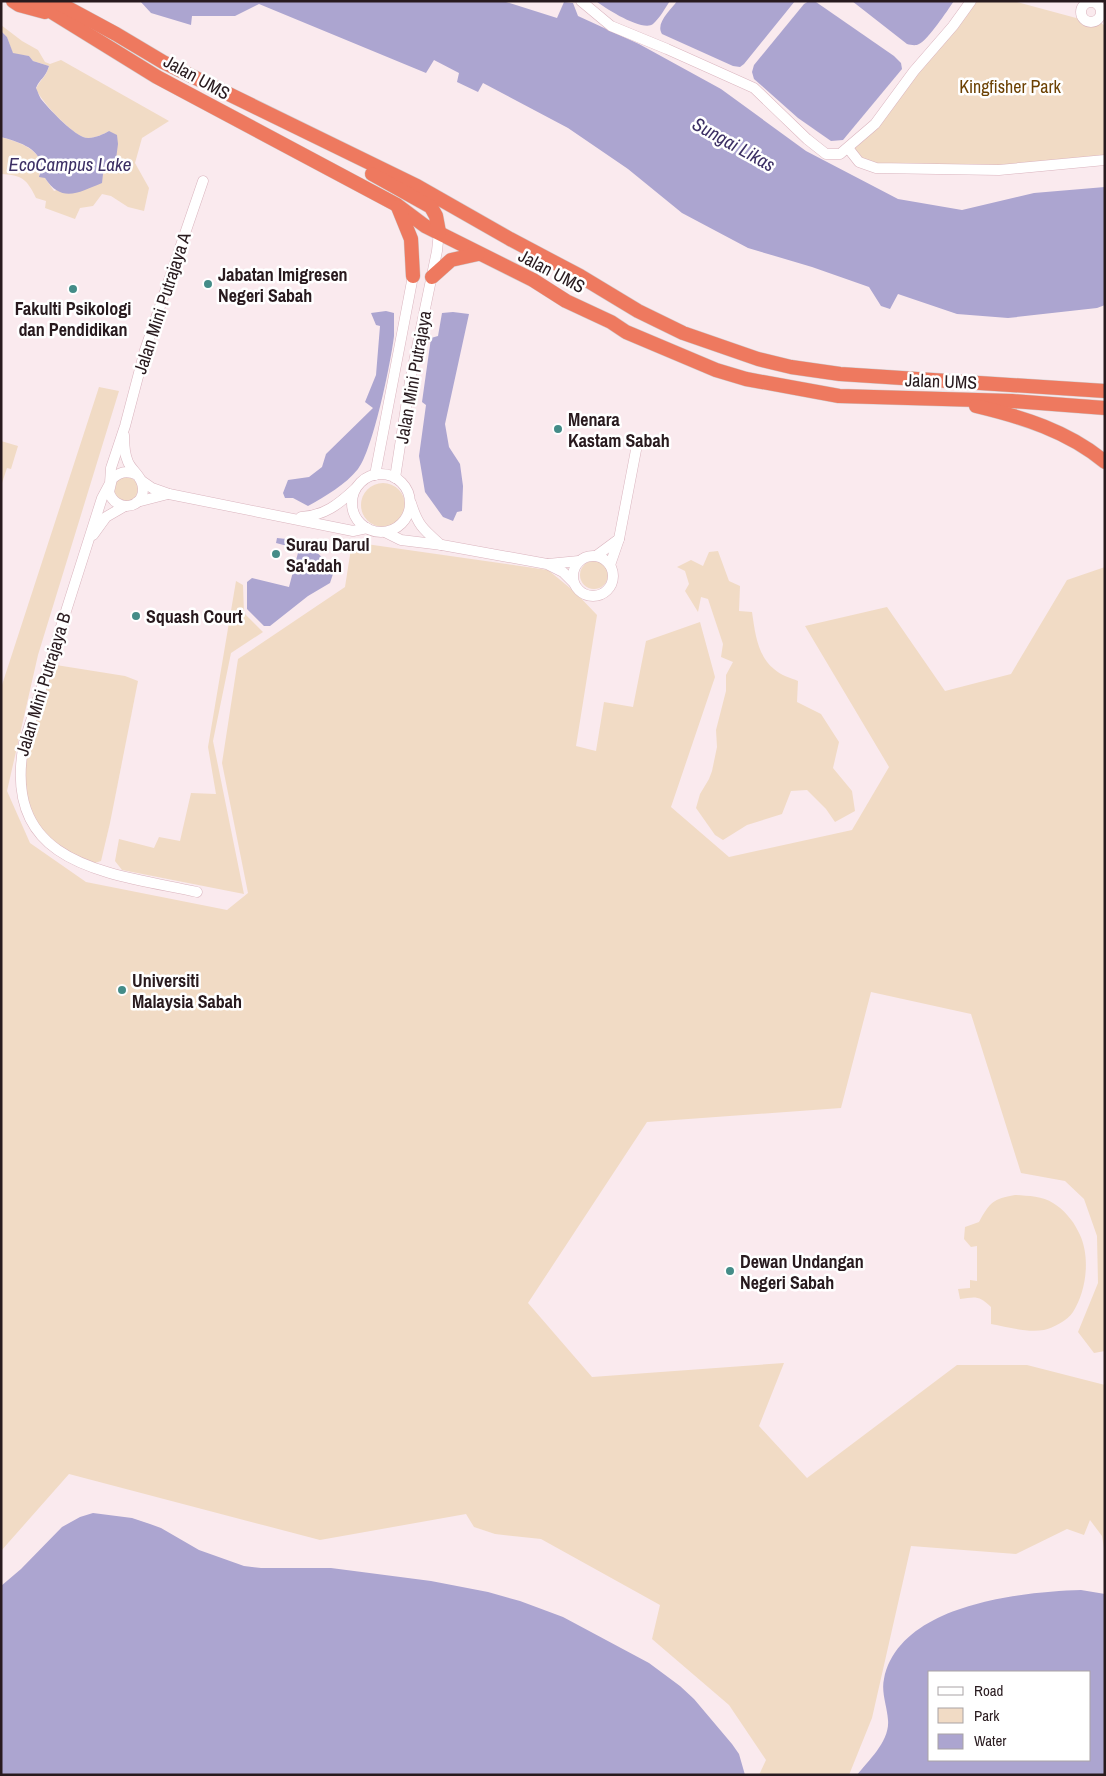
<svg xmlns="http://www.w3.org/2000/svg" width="1106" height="1776" font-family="'Archivo Narrow',sans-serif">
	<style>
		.green { fill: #f1dbc5 }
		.water { fill: #aca5d0; fill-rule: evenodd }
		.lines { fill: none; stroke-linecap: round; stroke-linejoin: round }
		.minor-casing { stroke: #dab4be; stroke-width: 11 }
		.highway-casing { stroke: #d0cdce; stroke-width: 15 }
		.minor { stroke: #fff; stroke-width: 10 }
		.highway { stroke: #ee795f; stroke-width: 14 }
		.poi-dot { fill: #448c88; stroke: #fff; stroke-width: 2 }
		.labels { text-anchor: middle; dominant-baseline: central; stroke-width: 5; stroke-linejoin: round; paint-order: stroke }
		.street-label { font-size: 18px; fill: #281a1e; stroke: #fff }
		.park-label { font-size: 18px; fill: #6c4103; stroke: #fff }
		.poi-label { font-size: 18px; font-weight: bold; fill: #281a1e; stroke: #fff; text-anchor: start }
		.water-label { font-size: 19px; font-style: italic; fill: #3c2f64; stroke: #fff }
	</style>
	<rect width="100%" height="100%" fill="#faeaee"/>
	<g class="green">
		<path d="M971,1H1013L1091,22L1097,20L1105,26V160L999,170L876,168L848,148L875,124Z"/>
		<path d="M1,25L22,41L38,50L45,62L50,64L61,60L169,121L142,138L135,163L149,188L144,211L128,207L111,196L102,194L93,206L80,208L75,219L45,208L46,201L36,198C27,179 22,175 1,174V137C15,141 41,148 41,167C41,169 40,172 39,175L45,178L54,191L103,174L107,167L112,168L109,131C102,135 91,140 83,137C70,132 41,101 36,89C40,79 46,78 49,66L33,61L29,56L13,54L7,37L1,31Z"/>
		<path d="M99,387L119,391L38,655L7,791L30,843L86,882L227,910L248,893L222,763L238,659L345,587L352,542L548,570L575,592L597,615L576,746L596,751L604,702L633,707L646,641L700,622L715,677L671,807L729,857L852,830L889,767L805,626L887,607L945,691L1011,674L1067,580L1105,567V1351L1094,1353L1078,1332L1098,1283L1097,1236L1084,1199L1065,1181L1021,1173L971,1014L871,992L841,1108L647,1122L528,1303L592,1377L784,1363L759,1426L807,1478L957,1365H1027L1105,1385V1554L1102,1536L1090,1520L1084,1535L1067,1529L1016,1554L911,1546L872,1718L849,1775H759L766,1760L729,1705L652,1639L660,1605L541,1539L495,1534L474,1527L466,1514L320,1540L69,1474L1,1551V688Z"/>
		<path d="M1,441L18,446L11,469L7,468L1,486Z"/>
		<circle cx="126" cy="489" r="12"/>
		<circle cx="383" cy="505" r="22"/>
		<path d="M718,551L729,581L740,586L739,611L752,612C755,632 757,655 774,669C780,675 791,678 798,681L797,702L821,714L839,742L833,768L852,791L855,811L835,822L826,809L807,790L791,791L782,814L747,825L723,840L715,835L696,808L700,794L709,779L712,771L717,747L716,730L726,691V675L733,662L721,657L723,644L708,599L701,597L698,612L685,591L689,584L685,571L677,567L691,560L703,566L709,552Z"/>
		<circle cx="594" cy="575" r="14"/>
		<path d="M236,581L243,585L244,613L263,632L231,653L213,741L244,894L122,870L115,861L119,839L154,848L159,837L180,841L191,793L216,794L208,747Z"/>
		<path d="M56,665L125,676L138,681L110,823L101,861L92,864L56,846L31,816L21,762L50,669Z"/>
		<path d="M1015,1195C1027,1196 1043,1196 1053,1203C1063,1209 1073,1220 1078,1231C1091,1254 1087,1290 1073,1312C1068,1320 1053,1328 1044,1330C1027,1333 1008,1327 991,1324V1307C979,1295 975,1297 960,1299L958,1289L970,1288V1280L977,1281V1246L971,1247L964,1239L965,1227L979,1222C990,1202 993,1199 1015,1195Z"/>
	</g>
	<g class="water">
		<path d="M140,1H503L557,18L564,2L573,3L578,16L639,44L721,89L806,151L898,199L962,210L1034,193L1105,187V305L1097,308L1008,318L957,314L898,294L890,309L881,306L869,287L812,267L748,248L682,213L628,169L568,128L483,83L478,92L457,82L459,73L434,60L426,73L259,4L235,16H192L191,25L151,13Z"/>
		<path d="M596,1H670C665,8 660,18 653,24C643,32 606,9 596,1Z"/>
		<path d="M677,1H795L744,64L740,67L733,66L662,34C655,23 671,10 677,1Z"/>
		<path d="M809,1L816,2L894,56L901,63L902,69L843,140L831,141L798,118L754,79L752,72L754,65L804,4Z"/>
		<path d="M852,1H954C947,11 928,40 919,44C916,46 911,45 907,44Z"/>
		<path d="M1,31L7,37L13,53L29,56L33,61L49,66C45,79 40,78 36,88C38,92 39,96 41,99C49,109 71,132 83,137C91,140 102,135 109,131L117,135L118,144L115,167H107L103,174L102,183C79,192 62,204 45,178L39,177C40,174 41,169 41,166C40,147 15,141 1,137Z"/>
		<path d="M386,311L394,313C394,320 394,328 394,336C391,362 373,450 358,469C345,485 326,496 308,506L293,498H285L283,493L288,480L309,477L322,467L326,454L373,408L365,402L376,375L380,326L376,325L371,313Z"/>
		<path d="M453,312L469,314L445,424L449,447L460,464L463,486L462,511L457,512L453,521L443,517L425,492L419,456L426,405L422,402L431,338L438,336L442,313Z"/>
		<path d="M277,538L305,541L330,565L333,574L330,583L308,596L270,626H264L247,609V582L252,578L289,587L299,549L276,543Z"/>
		<path d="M93,1513L132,1518L150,1524L161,1528L199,1550L244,1566L261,1568H331L431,1581L488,1592L520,1601L563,1617L649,1663L680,1686L694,1699L732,1744L739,1754L745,1775H1V1586L21,1569L62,1527L80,1517Z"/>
		<path d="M1081,1590L1105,1594V1775H857C869,1760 890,1741 888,1720C887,1706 881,1692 884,1679C899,1604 1020,1592 1081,1590ZM930,1672H1090V1760H930Z"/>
	</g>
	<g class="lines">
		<g class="minor-casing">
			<g id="minor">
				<path d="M581,1L611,26L667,49L754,88L807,139L826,154H840L875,124L914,71L953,26L971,1"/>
				<circle cx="1091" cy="12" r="10"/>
				<path d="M848,148L859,162L876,168L999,170L1105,160"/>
				<path d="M124,435C124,444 124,453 128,462C132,471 143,477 143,489C143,510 115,512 109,492L112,479C120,471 128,470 137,475"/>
				<circle cx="381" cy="503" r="29"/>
				<path d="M375,475L413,276"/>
				<path d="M395,478L410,381L437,251L439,232"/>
				<path d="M142,481L152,488L169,494L353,531L367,528"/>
				<path d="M137,502L168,494"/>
				<path d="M411,503C418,526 424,530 441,545"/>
				<path d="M301,517C324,516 339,504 355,489"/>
				<path d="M385,532L401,540L442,545L547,564L563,572L573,582"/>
				<path d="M93,535L106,517L125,506"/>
				<circle cx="593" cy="576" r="20"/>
				<path d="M596,556L619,539"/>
				<path d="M548,564L579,561"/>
				<path d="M610,565L619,539L636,450"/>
				<path d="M197,892C110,873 0,867 24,743L102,498L110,483L111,468L125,426L145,350L203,181"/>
			</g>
		</g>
		<g class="highway-casing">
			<g id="highway">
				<path d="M13,1L19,5L45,12"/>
				<path d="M34,1L157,77L397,205L425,226L533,280L566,301L611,322L626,332L716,370L746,379L839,396L1012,401L1105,408"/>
				<path d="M55,1L116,34L163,62L417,186L510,239L580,276L638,311L683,333L758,359L791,367L840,374L1105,391"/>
				<path d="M372,174L431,207L436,216L439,232"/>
				<path d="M398,207L411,239L413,276"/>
				<path d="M432,277L451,260L478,254"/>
				<path d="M976,406C1022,417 1068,431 1105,462"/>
			</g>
		</g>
		<use href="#minor" class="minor"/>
		<use href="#highway" class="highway"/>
	</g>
	<g class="poi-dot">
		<circle cx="208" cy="284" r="5"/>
		<circle cx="73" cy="289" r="5"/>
		<circle cx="558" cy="429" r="5"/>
		<circle cx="276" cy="554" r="5"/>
		<circle cx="136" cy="616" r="5"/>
		<circle cx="122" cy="990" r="5"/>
		<circle cx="730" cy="1271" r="5"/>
	</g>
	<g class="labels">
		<g class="street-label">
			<text transform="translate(197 77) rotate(29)">Jalan UMS</text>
			<text transform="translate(552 271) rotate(28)">Jalan UMS</text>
			<text transform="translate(162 303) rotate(-72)">Jalan Mini Putrajaya A</text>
			<text transform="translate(413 377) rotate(-80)">Jalan Mini Putrajaya</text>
			<text transform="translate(941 381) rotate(2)">Jalan UMS</text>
			<text transform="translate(43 684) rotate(-73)">Jalan Mini Putrajaya B</text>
		</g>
		<g class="park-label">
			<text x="1010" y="86">Kingfisher Park</text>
		</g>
		<g class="poi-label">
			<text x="218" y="274">Jabatan Imigresen<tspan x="218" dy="21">Negeri Sabah</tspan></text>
			<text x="73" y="308" text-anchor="middle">Fakulti Psikologi<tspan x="73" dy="21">dan Pendidikan</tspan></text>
			<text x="568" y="419">Menara<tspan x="568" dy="21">Kastam Sabah</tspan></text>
			<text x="286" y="544">Surau Darul<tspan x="286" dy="21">Sa'adah</tspan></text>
			<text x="146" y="616">Squash Court</text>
			<text x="132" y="980">Universiti<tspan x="132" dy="21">Malaysia Sabah</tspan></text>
			<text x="740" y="1261">Dewan Undangan<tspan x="740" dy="21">Negeri Sabah</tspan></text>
		</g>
		<g class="water-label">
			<text transform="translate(734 144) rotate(29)">Sungai Likas</text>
			<text x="70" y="164">EcoCampus Lake</text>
		</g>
	</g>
	<rect width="1106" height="1776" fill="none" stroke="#281a1e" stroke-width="5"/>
	<rect x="928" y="1671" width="162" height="90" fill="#ffffff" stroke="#a9a3a5"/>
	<rect x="938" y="1687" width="25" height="8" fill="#ffffff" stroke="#a9a3a5"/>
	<text x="974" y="1696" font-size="15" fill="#281a1e">Road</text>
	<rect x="938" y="1708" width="25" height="15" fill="#f1dbc5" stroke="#a9a3a5"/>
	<text x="974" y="1721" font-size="15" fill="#281a1e">Park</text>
	<rect x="938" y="1734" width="25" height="15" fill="#aca5d0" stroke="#a9a3a5"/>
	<text x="974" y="1746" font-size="15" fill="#281a1e">Water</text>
</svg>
